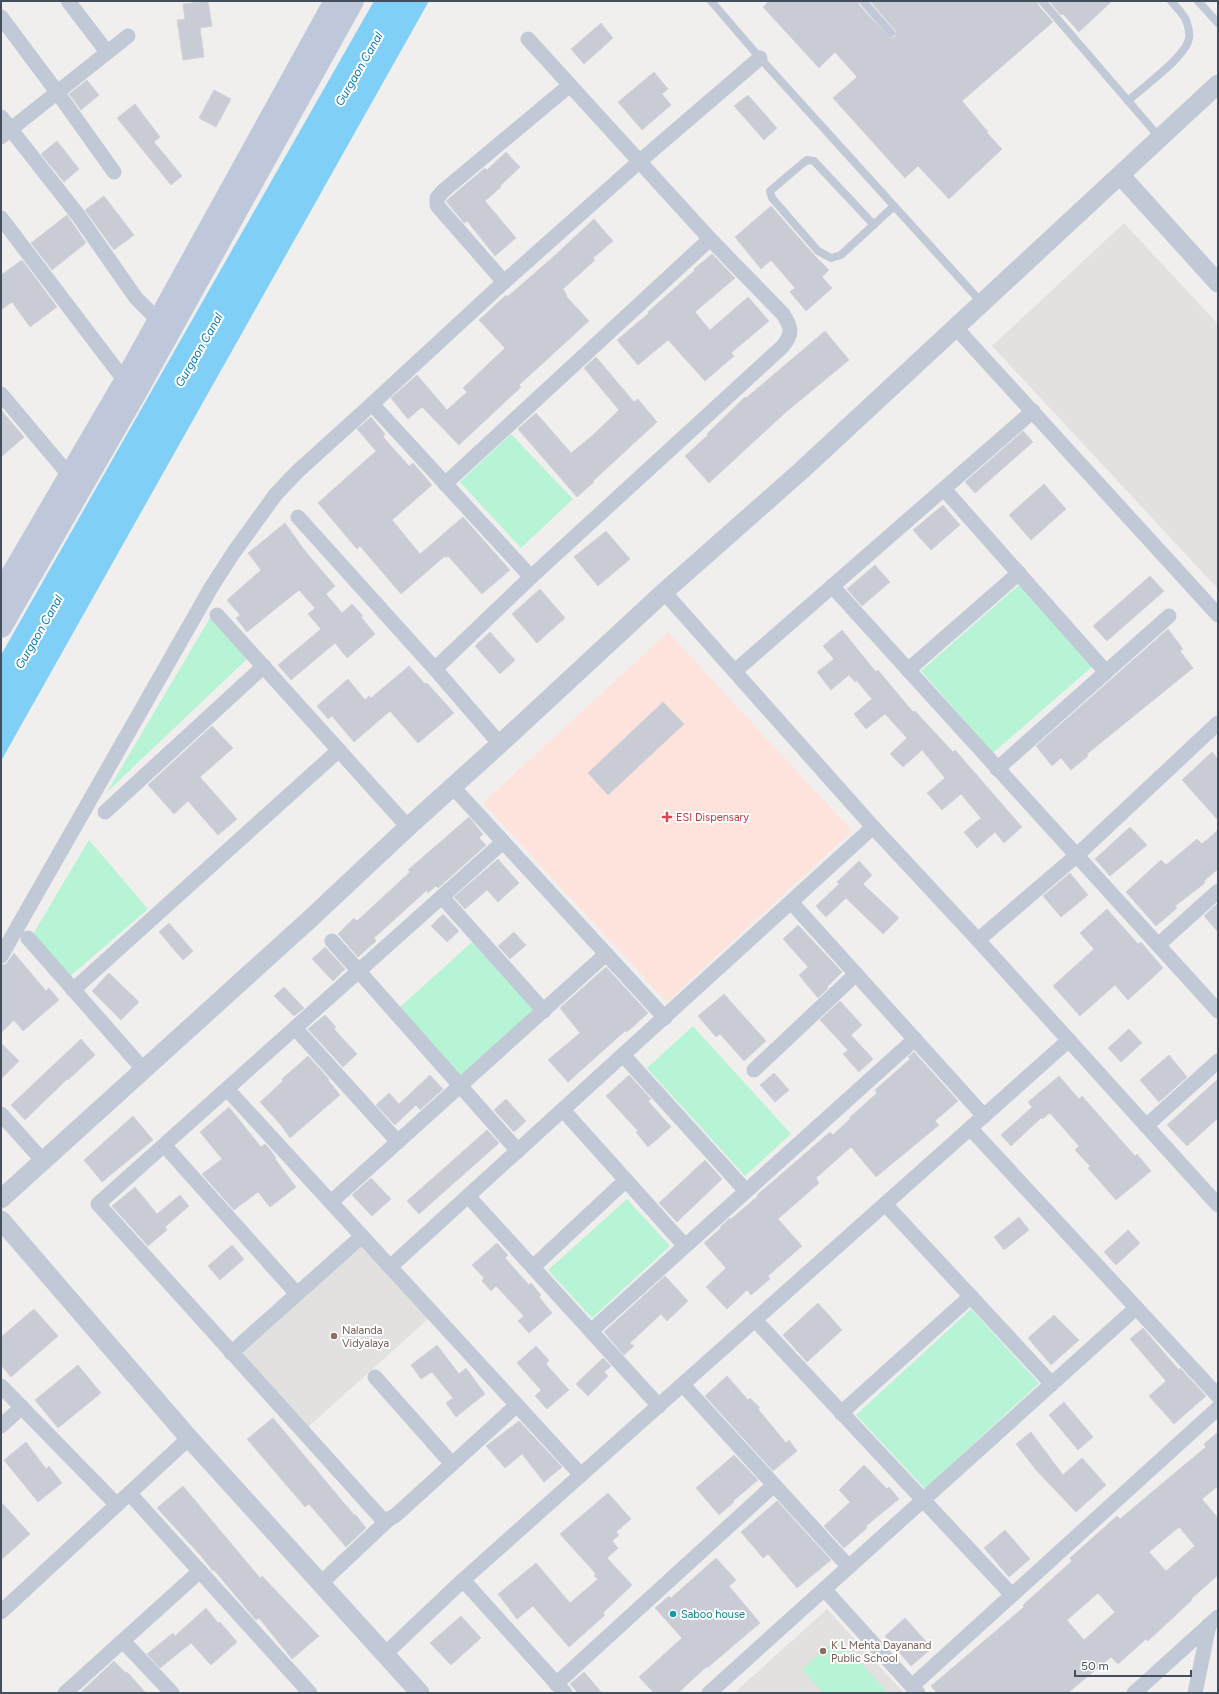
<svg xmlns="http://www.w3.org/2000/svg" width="1219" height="1694" font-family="Figtree,sans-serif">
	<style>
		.education { fill: #e3e0e0 }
		.medical { fill: #fee3dc }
		.green { fill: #b7f4d6 }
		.water { fill: #7fcff7 }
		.building { fill: #caccd5; stroke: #d2d3db; fill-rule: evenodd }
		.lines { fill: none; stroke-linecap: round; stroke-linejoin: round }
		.service { stroke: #c0c9d5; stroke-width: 8 }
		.minor { stroke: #c0c9d5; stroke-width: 15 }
		.tertiary { stroke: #c0c9d5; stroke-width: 19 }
		.secondary { stroke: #bfc8da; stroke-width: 22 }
		.health-dot { fill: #e0444e; stroke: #fff; stroke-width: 1.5 }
		.education-dot { fill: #8d6e63; stroke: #fff; stroke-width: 1.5 }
		.culture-dot { fill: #0f9aa8; stroke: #fff; stroke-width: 1.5 }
		.labels { text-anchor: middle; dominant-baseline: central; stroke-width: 4; stroke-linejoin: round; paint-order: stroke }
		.health-label { font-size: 11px; fill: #be3a42; stroke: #fff; text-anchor: start }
		.education-label { font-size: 11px; fill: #785e54; stroke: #fff; text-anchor: start }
		.culture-label { font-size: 11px; fill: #0d838f; stroke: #fff; text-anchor: start }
		.water-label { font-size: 12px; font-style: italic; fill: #0079b6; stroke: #fff }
	</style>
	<rect width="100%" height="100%" fill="#f1efee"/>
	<g class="education">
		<path d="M1124,223L1218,324V589L992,346Z"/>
		<path d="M361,1245L428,1319L307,1428L240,1354Z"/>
		<path d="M827,1609L904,1693H734Z"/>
	</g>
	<path class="medical" d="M668,632L852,831L667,1002L483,803Z"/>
	<g class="green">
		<path d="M511,434L573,499L521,548L460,482Z"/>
		<path d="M1020,584L1093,666L993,753L921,671Z"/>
		<path d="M210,618L247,659L107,792Z"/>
		<path d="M89,840L148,909L69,977L33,934Z"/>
		<path d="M472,942L534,1010L460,1077L398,1009Z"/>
		<path d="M693,1026L791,1134L745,1176L647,1068Z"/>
		<path d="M627,1199L670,1246L592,1318L548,1270Z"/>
		<path d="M971,1309L1039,1383L925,1489L856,1415Z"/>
		<path d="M838,1638L888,1693H823L802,1669Z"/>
	</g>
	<path class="water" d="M374,1H429L1,761V655Z"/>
	<g class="building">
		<path d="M208,1L212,26L200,28L204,57L183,60L177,20L185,19L183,4Z"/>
		<path d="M769,1H858L859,5L890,38L895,37L896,32L895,30L870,1H1037L1038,5L1053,22L962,101L988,132L987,133L1002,149L949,199L918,166L905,178L833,98L857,77L835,52L819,68L763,7Z"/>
		<path d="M1049,1H1112L1079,32L1063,14L1061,15Z"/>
		<path d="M601,23L613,38L584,64L571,49Z"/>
		<path d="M654,72L668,89L662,94L671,105L642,130L618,102Z"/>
		<path d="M87,80L99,95L81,110L69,94Z"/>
		<path d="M214,90L231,99L216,127L199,118Z"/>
		<path d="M748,95L777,128L764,140L734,106Z"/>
		<path d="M135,104L160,137L154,142L182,176L171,185L117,118Z"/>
		<path d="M57,141L79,169L64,182L41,154Z"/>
		<path d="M506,152L520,167L500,186L501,187L485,201L516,238L495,256L467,221L464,223L446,201L485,168L487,170Z"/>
		<path d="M104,196L134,235L114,250L85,210Z"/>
		<path d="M771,206L814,255L829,270L822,277L832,288L806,311L790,292L795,288L771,260L761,269L735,237Z"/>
		<path d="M67,215L86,243L52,270L31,243Z"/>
		<path d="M594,219L613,241L593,258L595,260L563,289L567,295L566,296L589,321L519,385L521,387L459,445L422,407L408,419L391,398L417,375L447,410L467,392L463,388L505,348L479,320L506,295L507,297L552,258Z"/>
		<path d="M712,254L735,278L695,312L710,330L748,297L769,321L731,353L734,356L705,381L668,340L638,365L617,340L649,313L648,312L695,270L694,269Z"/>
		<path d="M22,260L57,307L30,327L12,302L1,310V275Z"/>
		<path d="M825,331L849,360L786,412L709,483L685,456L708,435L707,434L745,397L746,398Z"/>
		<path d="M596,357L634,402L638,399L657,422L593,481L594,482L577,497L518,429L536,413L571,453L592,436L619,410L584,368Z"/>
		<path d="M1,410L24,437L1,457Z"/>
		<path d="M371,417L385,434L383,437L409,466L413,463L432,485L392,520L420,554L463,517L510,570L482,594L448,556L446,558L445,556L401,594L360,546L357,549L318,503L376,451L357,429Z"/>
		<path d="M1023,431L1033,442L975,493L965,482Z"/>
		<path d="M1044,484L1066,509L1031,540L1009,515Z"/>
		<path d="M943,505L960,525L931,550L913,530Z"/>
		<path d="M285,523L305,551L335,586L326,594L342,613L352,604L363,616L361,617L375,634L347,658L335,643L291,680L278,665L321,629L308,614L315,608L299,590L247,632L236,618L240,615L227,600L261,570L248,553Z"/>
		<path d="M606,531L630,559L598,586L574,557Z"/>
		<path d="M875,565L890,582L862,606L847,589Z"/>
		<path d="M1150,576L1164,591L1107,641L1093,626Z"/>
		<path d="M540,589L565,618L537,643L512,614Z"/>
		<path d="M1168,629L1183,649L1180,651L1193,668L1087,754L1088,756L1071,770L1061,758L1052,766L1036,746Z"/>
		<path d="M842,630L876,672L878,670L913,712L915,711L953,752L955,750L1022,827L1004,843L995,832L977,848L964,832L981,818L961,794L942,810L927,793L945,778L922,750L903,767L890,754L907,738L885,714L866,729L854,714L872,699L856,680L855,682L849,675L831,690L817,672L834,659L823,646Z"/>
		<path d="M490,632L515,660L500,674L475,646Z"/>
		<path d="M409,666L425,684L427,683L454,713L418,743L390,711L354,742L332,716L328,719L317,706L348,679L365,700L369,696L371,698Z"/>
		<path d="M663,702L684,724L608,795L588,773Z"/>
		<path d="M212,726L233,748L200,777L237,819L218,835L188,801L174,814L148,785Z"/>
		<path d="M1212,752L1218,759V820L1182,780Z"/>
		<path d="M469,817L483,834L479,838L486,845L438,888L436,886L428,893L427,890L374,938L376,941L358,957L338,934L354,918L357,921L410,872L408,870Z"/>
		<path d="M1130,827L1147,845L1110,876L1095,859Z"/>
		<path d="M1218,830V869L1204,881L1205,883L1175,906L1177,908L1156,926L1126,892L1161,860L1166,865L1197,839L1202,844Z"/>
		<path d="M498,859L519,883L498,902L487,890L465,909L454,897Z"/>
		<path d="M859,861L872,875L863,884L899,918L883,934L846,898L826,917L816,906L839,884L837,882Z"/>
		<path d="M1070,873L1088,895L1061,917L1043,896Z"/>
		<path d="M1218,903V932L1204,916Z"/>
		<path d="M1107,909L1138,944L1141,942L1163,968L1128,1000L1115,985L1080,1016L1053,986L1094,949L1080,933Z"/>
		<path d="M443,914L459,931L447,942L431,926Z"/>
		<path d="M169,923L193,951L183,960L159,932Z"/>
		<path d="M798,925L842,972L827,987L828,988L818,998L799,975L808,967L783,939Z"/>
		<path d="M514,932L526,945L510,959L498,946Z"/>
		<path d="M325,947L345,969L333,981L312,959Z"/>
		<path d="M14,953L46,991L49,988L59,1000L23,1031L14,1020L1,1033V965L6,964Z"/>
		<path d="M606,967L648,1013L627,1032L625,1031L568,1082L548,1060L580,1033L560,1008Z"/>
		<path d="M109,973L139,1002L121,1020L92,991Z"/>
		<path d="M284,987L304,1008L294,1016L274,996Z"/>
		<path d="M724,994L766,1041L744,1061L720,1034L716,1037L698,1016Z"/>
		<path d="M840,1001L862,1025L851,1035L873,1059L859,1072L843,1054L848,1050L820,1020Z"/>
		<path d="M325,1015L336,1027L334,1029L357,1054L343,1067L308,1029Z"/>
		<path d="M1129,1029L1142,1043L1121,1062L1108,1048Z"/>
		<path d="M81,1039L95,1055L68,1080L67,1079L25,1120L11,1105Z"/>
		<path d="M1,1043L19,1061L1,1079Z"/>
		<path d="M914,1052L958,1101L935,1121L939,1125L876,1177L851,1147L816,1178L819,1183L778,1219L802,1246L768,1276L770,1279L751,1295L747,1290L727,1309L706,1287L726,1268L704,1243L721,1228L720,1227L730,1218L731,1219L758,1196L757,1195L830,1132L833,1135L850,1119L849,1118L877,1093L875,1090L910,1059L908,1057Z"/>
		<path d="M1169,1055L1187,1077L1159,1102L1140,1080Z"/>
		<path d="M308,1056L329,1079L328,1080L340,1095L290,1138L281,1125L260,1102L283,1081L282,1079Z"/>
		<path d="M774,1073L789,1090L775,1102L760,1085Z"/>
		<path d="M430,1075L443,1089L420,1110L416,1105L395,1125L376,1105L389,1093L399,1104Z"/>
		<path d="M629,1075L651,1099L648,1101L671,1127L648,1147L636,1132L638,1131L606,1096Z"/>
		<path d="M1059,1076L1079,1099L1082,1096L1120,1139L1135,1156L1137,1154L1151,1171L1116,1200L1088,1168L1090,1166L1075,1150L1079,1146L1050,1113L1042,1119L1041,1118L1011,1146L1001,1135L1032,1107L1028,1102Z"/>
		<path d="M1218,1079V1118L1187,1146L1167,1125Z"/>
		<path d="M506,1099L526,1121L514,1132L494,1110Z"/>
		<path d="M229,1107L261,1147L265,1144L268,1147L276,1158L275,1159L296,1187L270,1207L258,1192L234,1210L202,1174L222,1159L200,1132Z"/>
		<path d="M133,1116L153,1140L102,1182L84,1160Z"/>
		<path d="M487,1130L499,1143L419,1214L407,1201Z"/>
		<path d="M705,1160L722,1179L677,1222L659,1203Z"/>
		<path d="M371,1178L391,1199L372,1216L352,1195Z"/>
		<path d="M135,1187L157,1214L180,1195L189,1206L165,1227L167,1230L148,1246L112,1206Z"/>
		<path d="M1019,1217L1029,1230L1004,1250L994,1237Z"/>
		<path d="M1128,1230L1140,1243L1116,1265L1104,1252Z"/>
		<path d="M497,1243L508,1255L505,1258L529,1285L531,1283L541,1295L539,1297L552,1313L529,1333L518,1321L524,1316L496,1286L491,1291L482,1281L484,1278L472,1265Z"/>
		<path d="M232,1245L244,1259L220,1280L208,1266Z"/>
		<path d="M665,1276L688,1301L667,1321L661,1314L630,1343L634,1346L624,1355L604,1332Z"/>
		<path d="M818,1303L842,1330L807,1362L783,1335Z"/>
		<path d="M34,1309L58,1336L11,1377L1,1365V1337Z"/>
		<path d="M1054,1315L1079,1340L1051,1365L1028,1338Z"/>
		<path d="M1143,1328L1179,1370L1180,1368L1206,1396L1174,1424L1149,1396L1166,1381L1130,1339Z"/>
		<path d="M437,1345L459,1374L466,1368L485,1394L456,1417L446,1403L453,1398L432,1372L421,1379L411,1365Z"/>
		<path d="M536,1346L549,1360L546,1364L569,1390L547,1409L535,1396L541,1390L517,1363Z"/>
		<path d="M603,1358L611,1366L604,1372L608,1376L588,1396L576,1384Z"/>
		<path d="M78,1365L101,1393L58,1428L35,1400Z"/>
		<path d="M727,1376L748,1400L750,1398L760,1408L758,1409L786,1443L789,1440L797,1451L773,1471L705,1396Z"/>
		<path d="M1064,1402L1093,1437L1078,1450L1049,1415Z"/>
		<path d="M273,1418L354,1515L355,1514L366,1528L346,1547L309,1504L305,1507L247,1439Z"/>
		<path d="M519,1421L562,1467L544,1482L522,1454L505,1468L486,1446Z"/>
		<path d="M1031,1432L1063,1475L1082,1458L1106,1485L1076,1512L1036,1470L1016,1444Z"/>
		<path d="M1218,1432V1486L1202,1499L1218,1518V1575L1191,1599L1192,1600L1148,1641L1146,1639L1118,1664L1111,1657L1068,1693H937L931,1686L1024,1607L1023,1605L1072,1561L1070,1558L1117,1516L1120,1519L1177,1471L1206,1447L1204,1444ZM1179,1527L1195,1546L1166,1571L1149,1552ZM1098,1593L1115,1612L1084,1640L1067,1620Z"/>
		<path d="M26,1442L46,1469L49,1466L62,1483L38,1502L4,1460Z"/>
		<path d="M734,1455L758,1480L733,1501L734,1502L719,1515L696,1488Z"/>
		<path d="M864,1465L887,1489L889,1487L899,1499L866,1526L867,1528L844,1548L824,1526L850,1502L839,1490Z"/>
		<path d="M183,1486L260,1578L262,1576L319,1636L292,1659L259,1618L256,1620L214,1570L213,1571L201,1556L157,1508Z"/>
		<path d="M608,1493L631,1519L616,1532L619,1535L612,1541L618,1548L607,1558L632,1585L603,1613L605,1615L569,1647L533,1606L517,1619L498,1594L536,1563L570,1603L598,1579L594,1576L596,1574L560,1534Z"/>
		<path d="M777,1501L831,1560L797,1588L768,1554L763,1558L741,1532Z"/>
		<path d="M1,1502L30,1534L1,1560Z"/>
		<path d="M1005,1530L1030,1559L1009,1577L984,1548Z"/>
		<path d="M716,1558L736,1580L729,1586L760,1623L707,1668L706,1667L678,1693H654L639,1677L682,1638L655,1608L669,1596L671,1598Z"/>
		<path d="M206,1608L218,1623L220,1622L237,1642L211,1665L191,1643L160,1668L147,1654L173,1633L175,1636Z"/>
		<path d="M461,1616L481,1638L451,1665L430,1643Z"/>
		<path d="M905,1618L932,1648L911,1666L885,1636Z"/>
		<path d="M114,1661L126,1673L127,1672L146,1693H80Z"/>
		<path d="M584,1672L602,1693H578L570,1684Z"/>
	</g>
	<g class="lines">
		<g class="service">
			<path d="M711,1L760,58L982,303"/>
			<path d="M863,1L891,33"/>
			<path d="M1042,1L1160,138"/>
			<path d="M1198,1L1218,23"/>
			<path d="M1128,101C1143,87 1181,60 1188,42C1190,37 1189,29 1187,23C1185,15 1177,8 1171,1"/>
			<path d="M874,225L814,161L807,160L803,163L770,191L772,198L818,251L831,258L841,255L894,206"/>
		</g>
		<g class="minor">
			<path d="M68,1L107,52"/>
			<path d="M1,17L57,92L114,172"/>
			<path d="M1,117L78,215L136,298L150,312L167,324"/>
			<path d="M1,137L128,36"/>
			<path d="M1,218L125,381"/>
			<path d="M504,282L441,210L437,205V198L443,191L570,85"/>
			<path d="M956,328L1218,615"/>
			<path d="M1,394L75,482"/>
			<path d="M372,404L531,577"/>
			<path d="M445,484L710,239"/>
			<path d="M944,489L1106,672"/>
			<path d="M298,517L435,669L500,744"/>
			<path d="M832,586L1218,1011"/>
			<path d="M664,592L873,827L978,940L1218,1205"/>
			<path d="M217,615L408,827"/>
			<path d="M435,669L531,577L782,347C793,334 792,328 783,314L710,239L528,39"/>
			<path d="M908,670L1019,573"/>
			<path d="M735,671L1033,411"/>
			<path d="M997,769L1169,616"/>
			<path d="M452,786L665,1018"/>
			<path d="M105,812L264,666"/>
			<path d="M503,842L98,1204L382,1519H389L396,1515L517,1405"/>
			<path d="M442,897L544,1011"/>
			<path d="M791,902L984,1116"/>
			<path d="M28,938L143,1069"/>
			<path d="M978,940L1076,856L1218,723"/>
			<path d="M332,941L518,1151"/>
			<path d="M1158,945L1218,891"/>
			<path d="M1,956L212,586L234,552L276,494L298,471L372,404L504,282L640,161L760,58"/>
			<path d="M73,990L339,750"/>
			<path d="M295,1028L398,1142"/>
			<path d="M623,1055L746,1191"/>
			<path d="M754,1070L856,974"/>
			<path d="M227,1089L581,1475"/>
			<path d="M563,1110L685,1246"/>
			<path d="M1,1114L43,1161"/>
			<path d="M1146,1126L1218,1061"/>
			<path d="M970,1128L1218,1396"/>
			<path d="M164,1145L297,1294"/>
			<path d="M468,1196L659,1406"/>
			<path d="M331,1202L606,954"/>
			<path d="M885,1204L1052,1384"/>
			<path d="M390,1267L873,827"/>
			<path d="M533,1267L626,1180"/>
			<path d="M755,1320L1012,1595"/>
			<path d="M591,1331L915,1039"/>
			<path d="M231,1353L362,1236"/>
			<path d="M375,1377L452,1464"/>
			<path d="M683,1385L849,1567"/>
			<path d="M1,1386L117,1505"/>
			<path d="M841,1413L971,1296"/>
			<path d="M1,1426L22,1407"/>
			<path d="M130,1494L310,1693"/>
			<path d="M463,1580L565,1693"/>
			<path d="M321,1583L389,1519"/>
			<path d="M824,1589L918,1693"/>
			<path d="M1,1612L189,1438"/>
			<path d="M123,1641L172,1693"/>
			<path d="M385,1654L463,1580L1069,1040"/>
			<path d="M556,1684L774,1485"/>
			<path d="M912,1686L1218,1408"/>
			<path d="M65,1693L200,1571"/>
			<path d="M709,1693L1136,1308"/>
			<path d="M1134,1693L1218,1617"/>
			<path d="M1195,1693L1209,1625"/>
		</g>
		<g class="tertiary">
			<path d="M1121,176L1218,283"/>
			<path d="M1,1199L310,919L408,827L500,744L664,592L802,470L1218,84"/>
			<path d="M1,1220L189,1438L420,1693"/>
		</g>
		<g class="secondary">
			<path d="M1,593L125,381L335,1"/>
			<path d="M1,627L135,394L353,1"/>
		</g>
	</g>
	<path class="health-dot" d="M665 811h4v4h4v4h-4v4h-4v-4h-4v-4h4z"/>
	<g class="education-dot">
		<circle cx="334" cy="1336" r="4"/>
		<circle cx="823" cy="1651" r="4"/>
	</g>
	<circle class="culture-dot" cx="673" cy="1614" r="4"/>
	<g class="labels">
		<g class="health-label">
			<text x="676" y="817">ESI Dispensary</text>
		</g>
		<g class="education-label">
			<text x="342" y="1330">Nalanda<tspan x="342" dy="13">Vidyalaya</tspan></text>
			<text x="831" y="1645">K L Mehta Dayanand<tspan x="831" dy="13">Public School</tspan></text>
		</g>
		<g class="culture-label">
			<text x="681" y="1614">Saboo house</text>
		</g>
		<g class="water-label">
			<text transform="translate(359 69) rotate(-60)">Gurgaon Canal</text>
			<text transform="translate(199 350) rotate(-60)">Gurgaon Canal</text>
			<text transform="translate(39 632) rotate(-60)">Gurgaon Canal</text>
		</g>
	</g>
	<rect width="1219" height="1694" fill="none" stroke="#444f5e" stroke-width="4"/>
	<path d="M1075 1670v6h116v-6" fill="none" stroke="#444f5e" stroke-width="2"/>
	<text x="1081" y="1670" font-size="12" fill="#444f5e" stroke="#ffffff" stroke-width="3" paint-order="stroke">50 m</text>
</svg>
